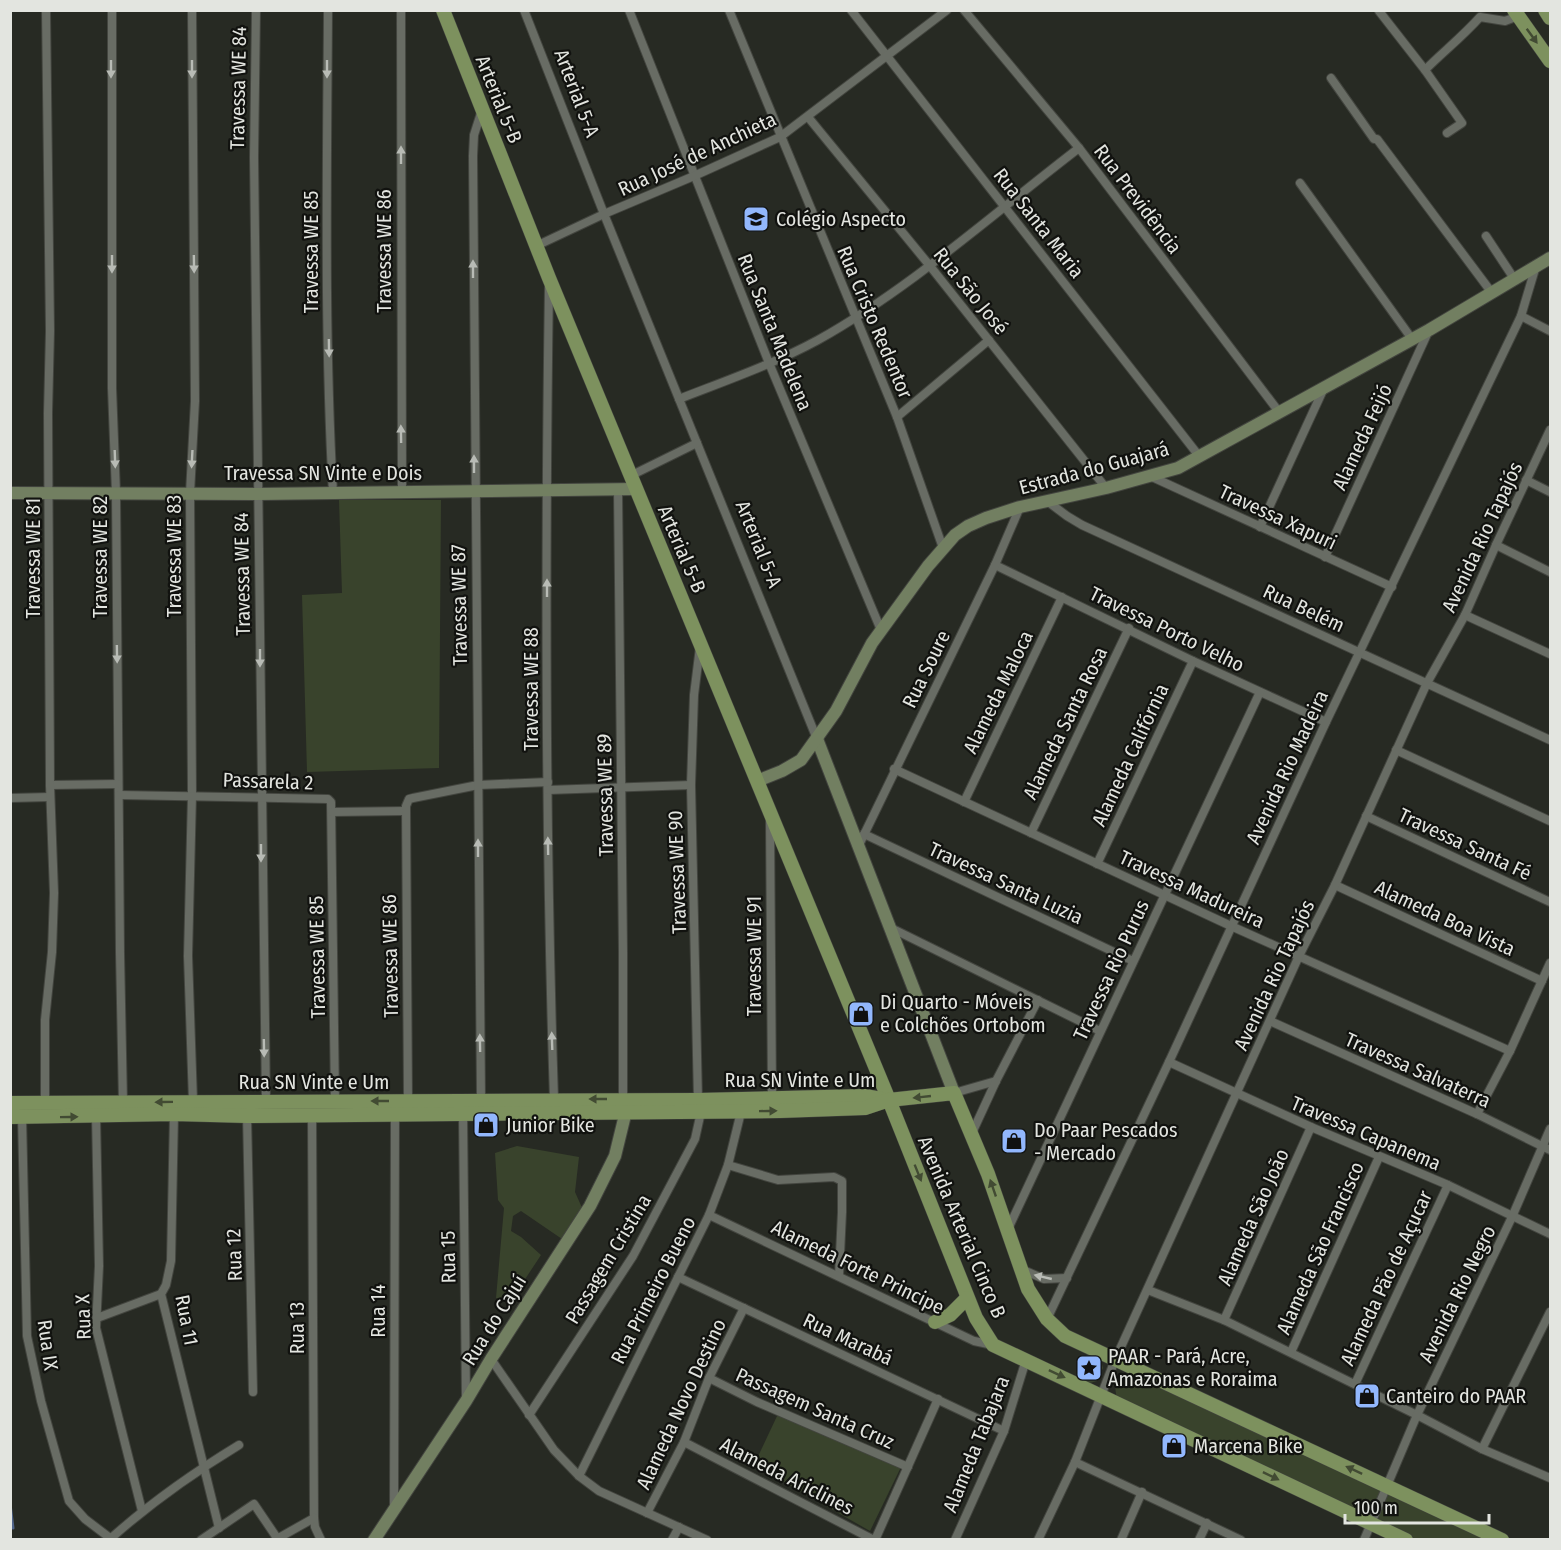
<svg xmlns="http://www.w3.org/2000/svg" width="1561" height="1550" font-family="'Fira Sans Condensed',sans-serif">
	<style>
		.green { fill: #39432c }
		.lines { fill: none; stroke-linecap: round; stroke-linejoin: round }
		.stream { stroke: #4f6388; stroke-width: 3 }
		.street-casing { stroke: #43453f; stroke-width: 10 }
		.secondary-casing { stroke: #43453f; stroke-width: 14 }
		.primary-casing { stroke: #43453f; stroke-width: 15 }
		.street { stroke: #686c64; stroke-width: 8 }
		.secondary { stroke: #727f61; stroke-width: 12 }
		.primary { stroke: #7d915e; stroke-width: 14 }
		.oneway { fill: #424b33 }
		.oneway2 { fill: #b8bbb5 }
		.labels { text-anchor: middle; dominant-baseline: central; stroke-width: 4.5; stroke-linejoin: round; paint-order: stroke }
		.street-label { font-size: 20px; fill: #e3e5e0; stroke: #11120f }
		.poi-label { font-size: 20px; fill: #e3e5e0; stroke: #11120f; text-anchor: start }
	</style>
	<rect width="100%" height="100%" fill="#272a23"/>
	<g class="green">
		<path d="M339,500H441L439,768L307,772L302,595L342,593Z"/>
		<path d="M517,1146L579,1157L575,1192L583,1210L562,1239L521,1211L513,1216L511,1231L521,1237L541,1255L510,1302L496,1298L504,1208L498,1200L495,1153Z"/>
		<path d="M1087,1354L1101,1361L1103,1368L1097,1381L1090,1383L1077,1377Z"/>
		<path d="M1135,1370L1502,1539H1406L1118,1402C1112,1382 1116,1375 1135,1370Z"/>
		<path d="M778,1414L901,1467L870,1531L754,1465Z"/>
	</g>
	<g class="lines">
		<path class="stream" d="M10,1504L13,1528"/>
		<g class="street-casing">
			<g id="street">
				<path d="M112,10V388L116,493L120,953L123,1103"/>
				<path d="M192,10L195,401L190,493L192,795L188,956L193,1101"/>
				<path d="M256,10L254,157L266,1102"/>
				<path d="M328,10C327,171 324,333 333,493"/>
				<path d="M401,10L402,492"/>
				<path d="M524,10L604,214L817,739"/>
				<path d="M629,10L769,363L881,630"/>
				<path d="M729,10L897,417L943,548"/>
				<path d="M851,10L1199,456"/>
				<path d="M964,10L1079,148L1279,412"/>
				<path d="M1379,11L1425,70"/>
				<path d="M1331,78L1374,139H1377L1492,293"/>
				<path d="M808,117L930,266L1106,488"/>
				<path d="M1447,133L1462,123L1425,70C1443,52 1462,37 1480,17L1505,21L1518,16"/>
				<path d="M1300,183L1412,339"/>
				<path d="M1486,236L1515,280"/>
				<path d="M536,246L604,214L694,176L780,137L947,10"/>
				<path d="M549,284C545,556 545,828 554,1099"/>
				<path d="M1521,316L1550,331"/>
				<path d="M679,399C725,381 774,364 818,340C911,288 994,213 1079,148"/>
				<path d="M897,417L989,340"/>
				<path d="M630,476L697,443"/>
				<path d="M1150,476L1392,587"/>
				<path d="M1526,480L1550,492"/>
				<path d="M618,490L623,952V1100"/>
				<path d="M1047,501L1067,516L1082,525L1550,740"/>
				<path d="M1260,527L1324,388"/>
				<path d="M1496,545L1550,572"/>
				<path d="M1325,557L1429,330"/>
				<path d="M995,565L1193,661L1326,722"/>
				<path d="M1465,615L1550,654"/>
				<path d="M1396,750L1550,821"/>
				<path d="M894,769L1231,926L1510,1051"/>
				<path d="M50,785L118,784"/>
				<path d="M548,790L691,785"/>
				<path d="M119,795L328,799L331,802L335,1101"/>
				<path d="M10,798L50,797"/>
				<path d="M964,802L1062,597"/>
				<path d="M332,812L405,811"/>
				<path d="M1366,816L1550,902"/>
				<path d="M770,819L772,1098"/>
				<path d="M1031,833L1129,628"/>
				<path d="M864,834L1133,961"/>
				<path d="M859,845L995,565L1020,507"/>
				<path d="M1097,864L1193,661"/>
				<path d="M1335,885L1542,981"/>
				<path d="M891,928L1100,1031"/>
				<path d="M1270,1021L1477,1114L1550,1150"/>
				<path d="M1169,1062L1311,1127L1448,1185L1550,1234"/>
				<path d="M954,1093L996,1081"/>
				<path d="M698,1100L691,785L694,695L700,647"/>
				<path d="M408,1101L406,806L409,799L413,798L478,785L548,782"/>
				<path d="M481,1101C477,786 474,471 473,156L474,135L482,110"/>
				<path d="M45,1104V1020L52,952L54,893L50,785L48,413L50,331L46,10"/>
				<path d="M463,1113L466,1401"/>
				<path d="M174,1114L171,1261L166,1285L161,1294L219,1528"/>
				<path d="M1477,1114L1510,1051L1550,963"/>
				<path d="M312,1115L314,1518L315,1527L321,1540"/>
				<path d="M96,1116L99,1266L96,1328L142,1511"/>
				<path d="M247,1116L253,1392"/>
				<path d="M22,1117L27,1336L41,1401L69,1501L85,1519L110,1538"/>
				<path d="M972,1133L996,1081L1038,1000"/>
				<path d="M728,1165L778,1180L834,1177L842,1181V1212L839,1276"/>
				<path d="M709,1215L974,1341L993,1345"/>
				<path d="M1008,1229L1260,692"/>
				<path d="M1021,1269L1044,1279L1067,1278"/>
				<path d="M678,1277L1004,1431"/>
				<path d="M1148,1290L1224,1320L1417,1415L1482,1449L1550,1478"/>
				<path d="M97,1318L161,1294"/>
				<path d="M1047,1319L1169,1062L1326,722L1521,316L1535,269"/>
				<path d="M1224,1320L1311,1127"/>
				<path d="M1291,1352L1379,1157"/>
				<path d="M491,1359L554,1450L579,1476L599,1491L707,1540"/>
				<path d="M709,1378L757,1402L908,1467"/>
				<path d="M1355,1384L1448,1185"/>
				<path d="M529,1415L633,1256L695,1139L701,1112"/>
				<path d="M684,1442L874,1540"/>
				<path d="M1482,1449L1550,1312"/>
				<path d="M1075,1462L1241,1540"/>
				<path d="M579,1476L709,1215L728,1165L741,1112"/>
				<path d="M394,1509L395,1113"/>
				<path d="M647,1513L684,1442L709,1378L744,1308"/>
				<path d="M109,1540C149,1504 193,1473 239,1445"/>
				<path d="M201,1540L254,1504L277,1538"/>
				<path d="M275,1540L314,1518"/>
				<path d="M672,1540L679,1527"/>
				<path d="M875,1540L938,1399"/>
				<path d="M955,1540L1004,1431L1026,1360"/>
				<path d="M1038,1540L1075,1462L1115,1360L1299,956L1335,885L1427,683L1465,615L1496,545L1550,430"/>
				<path d="M1121,1540L1142,1492"/>
				<path d="M1199,1540L1207,1523"/>
				<path d="M1364,1540L1417,1415L1512,1217L1550,1129"/>
			</g>
		</g>
		<g class="secondary-casing">
			<g id="secondary">
				<path d="M10,493L258,494L636,489"/>
				<path d="M817,739L954,1093"/>
				<path d="M757,781L782,771L801,760L836,711L872,643L928,566L955,535L968,526L986,518L1020,507L1106,488L1178,468L1429,330L1550,258"/>
				<path d="M374,1540L466,1401L491,1359L590,1206L615,1156L626,1111"/>
			</g>
		</g>
		<g class="primary-casing">
			<g id="primary">
				<path d="M443,10L549,278L889,1100L976,1318L993,1345L1406,1540"/>
				<path d="M1514,10L1550,61"/>
				<path d="M1545,10L1550,18"/>
				<path d="M10,1103L698,1100L865,1096L887,1100"/>
				<path d="M10,1117L174,1114L247,1116L780,1111L865,1108L889,1100L954,1093L988,1174L1028,1289L1047,1319L1065,1336L1502,1540"/>
				<path d="M935,1322L950,1315L967,1298"/>
			</g>
		</g>
		<use href="#street" class="street"/>
		<use href="#secondary" class="secondary"/>
		<use href="#primary" class="primary"/>
	</g>
	<defs><path id="oneway-solid" d="M-6-.8H1V-3.2L6.5 0L1 3.2V.8H-6Z" transform="scale(1.5)"/></defs>
	<g class="oneway">
		<use href="#oneway-solid" transform="translate(1532 36) rotate(54)"/>
		<use href="#oneway-solid" transform="translate(922 1097) rotate(174)"/>
		<use href="#oneway-solid" transform="translate(598 1099) rotate(-180)"/>
		<use href="#oneway-solid" transform="translate(380 1101) rotate(180)"/>
		<use href="#oneway-solid" transform="translate(164 1102) rotate(179)"/>
		<use href="#oneway-solid" transform="translate(768 1111) rotate(-1)"/>
		<use href="#oneway-solid" transform="translate(69 1117) rotate(-1)"/>
		<use href="#oneway-solid" transform="translate(918 1173) rotate(68)"/>
		<use href="#oneway-solid" transform="translate(993 1188) rotate(-109)"/>
		<use href="#oneway-solid" transform="translate(1057 1374) rotate(25)"/>
		<use href="#oneway-solid" transform="translate(1354 1470) rotate(-155)"/>
		<use href="#oneway-solid" transform="translate(1271 1476) rotate(26)"/>
	</g>
	<g class="oneway2">
		<use href="#oneway-solid" transform="translate(111 69) rotate(90)"/>
		<use href="#oneway-solid" transform="translate(192 69) rotate(90)"/>
		<use href="#oneway-solid" transform="translate(327 69) rotate(90)"/>
		<use href="#oneway-solid" transform="translate(401 155) rotate(-90)"/>
		<use href="#oneway-solid" transform="translate(112 264) rotate(90)"/>
		<use href="#oneway-solid" transform="translate(194 264) rotate(89)"/>
		<use href="#oneway-solid" transform="translate(473 269) rotate(-90)"/>
		<use href="#oneway-solid" transform="translate(329 348) rotate(89)"/>
		<use href="#oneway-solid" transform="translate(401 434) rotate(-91)"/>
		<use href="#oneway-solid" transform="translate(115 459) rotate(88)"/>
		<use href="#oneway-solid" transform="translate(192 459) rotate(93)"/>
		<use href="#oneway-solid" transform="translate(474 464) rotate(-90)"/>
		<use href="#oneway-solid" transform="translate(547 588) rotate(-90)"/>
		<use href="#oneway-solid" transform="translate(117 654) rotate(89)"/>
		<use href="#oneway-solid" transform="translate(260 658) rotate(90)"/>
		<use href="#oneway-solid" transform="translate(548 846) rotate(-91)"/>
		<use href="#oneway-solid" transform="translate(478 848) rotate(-90)"/>
		<use href="#oneway-solid" transform="translate(261 853) rotate(90)"/>
		<use href="#oneway-solid" transform="translate(552 1041) rotate(-92)"/>
		<use href="#oneway-solid" transform="translate(480 1043) rotate(-91)"/>
		<use href="#oneway-solid" transform="translate(264 1048) rotate(89)"/>
		<use href="#oneway-solid" transform="translate(1043 1277) rotate(-167)"/>
	</g>
	<defs>
		<g id="school-square" transform="scale(1.35)"><rect x="-9" y="-9" width="18" height="18" rx="4" fill="#92b7fd" stroke="#11120f"/><path d="M0-5L7-2L0 1L-7-2ZM-4 1L0 2.5L4 1V4Q0 6-4 4Z" fill="#111"/></g>
		<g id="shop-square" transform="scale(1.35)"><rect x="-9" y="-9" width="18" height="18" rx="4" fill="#92b7fd" stroke="#11120f"/><path d="M-5-2.5h2.3a2.7 3.5 0 0 1 5.4 0H5L5.5 6h-11ZM-1.5-2.5h3a1.5 2.3 0 0 0-3 0Z" fill="#111"/></g>
		<g id="sight-square" transform="scale(1.35)"><rect x="-9" y="-9" width="18" height="18" rx="4" fill="#92b7fd" stroke="#11120f"/><path d="M0-6L1.8-2.2L6-1.7L2.9 1.2L3.7 5.4L0 3.3L-3.7 5.4L-2.9 1.2L-6-1.7L-1.8-2.2Z" fill="#111"/></g>
	</defs>
	<g fill-rule="evenodd">
		<use href="#school-square" x="756" y="219"/>
		<use href="#shop-square" x="861" y="1014"/>
		<use href="#shop-square" x="486" y="1125"/>
		<use href="#shop-square" x="1014" y="1141"/>
		<use href="#sight-square" x="1089" y="1368"/>
		<use href="#shop-square" x="1367" y="1396"/>
		<use href="#shop-square" x="1174" y="1446"/>
	</g>
	<g class="labels">
		<g class="street-label">
			<text transform="translate(238 88) rotate(-89)">Travessa WE 84</text>
			<text transform="translate(577 93) rotate(69)">Arterial 5-A</text>
			<text transform="translate(499 99) rotate(68)">Arterial 5-B</text>
			<text transform="translate(697 154) rotate(-25)">Rua José de Anchieta</text>
			<text transform="translate(1138 199) rotate(53)">Rua Previdência</text>
			<text transform="translate(1039 223) rotate(52)">Rua Santa Maria</text>
			<text transform="translate(384 251) rotate(-90)">Travessa WE 86</text>
			<text transform="translate(311 252) rotate(-90)">Travessa WE 85</text>
			<text transform="translate(971 291) rotate(51)">Rua São José</text>
			<text transform="translate(875 322) rotate(67)">Rua Cristo Redentor</text>
			<text transform="translate(775 332) rotate(68)">Rua Santa Madelena</text>
			<text transform="translate(1362 437) rotate(-65)">Alameda Feijó</text>
			<text transform="translate(1094 468) rotate(-15)">Estrada do Guajará</text>
			<text x="323" y="473">Travessa SN Vinte e Dois</text>
			<text transform="translate(1278 517) rotate(25)">Travessa Xapuri</text>
			<text transform="translate(1482 537) rotate(-65)">Avenida Rio Tapajós</text>
			<text transform="translate(759 544) rotate(68)">Arterial 5-A</text>
			<text transform="translate(682 549) rotate(67)">Arterial 5-B</text>
			<text transform="translate(174 556) rotate(-90)">Travessa WE 83</text>
			<text transform="translate(100 557) rotate(-90)">Travessa WE 82</text>
			<text transform="translate(33 558) rotate(-90)">Travessa WE 81</text>
			<text transform="translate(242 574) rotate(-91)">Travessa WE 84</text>
			<text transform="translate(459 605) rotate(-91)">Travessa WE 87</text>
			<text transform="translate(1304 608) rotate(25)">Rua Belém</text>
			<text transform="translate(1167 629) rotate(26)">Travessa Porto Velho</text>
			<text transform="translate(926 669) rotate(-64)">Rua Soure</text>
			<text transform="translate(531 689) rotate(-90)">Travessa WE 88</text>
			<text transform="translate(998 692) rotate(-64)">Alameda Maloca</text>
			<text transform="translate(1065 723) rotate(-64)">Alameda Santa Rosa</text>
			<text transform="translate(1130 755) rotate(-65)">Alameda Califórnia</text>
			<text transform="translate(1287 767) rotate(-65)">Avenida Rio Madeira</text>
			<text transform="translate(268 781) rotate(2)">Passarela 2</text>
			<text transform="translate(605 795) rotate(-91)">Travessa WE 89</text>
			<text transform="translate(1465 844) rotate(25)">Travessa Santa Fé</text>
			<text transform="translate(677 872) rotate(-92)">Travessa WE 90</text>
			<text transform="translate(1006 883) rotate(25)">Travessa Santa Luzia</text>
			<text transform="translate(1192 889) rotate(25)">Travessa Madureira</text>
			<text transform="translate(1445 918) rotate(25)">Alameda Boa Vista</text>
			<text transform="translate(390 956) rotate(-91)">Travessa WE 86</text>
			<text transform="translate(754 956) rotate(-90)">Travessa WE 91</text>
			<text transform="translate(317 957) rotate(-91)">Travessa WE 85</text>
			<text transform="translate(1111 970) rotate(-65)">Travessa Rio Purus</text>
			<text transform="translate(1274 975) rotate(-65)">Avenida Rio Tapajós</text>
			<text transform="translate(1418 1070) rotate(24)">Travessa Salvaterra</text>
			<text x="800" y="1080">Rua SN Vinte e Um</text>
			<text x="314" y="1082">Rua SN Vinte e Um</text>
			<text transform="translate(1366 1133) rotate(23)">Travessa Capanema</text>
			<text transform="translate(1253 1217) rotate(-66)">Alameda São João</text>
			<text transform="translate(962 1227) rotate(67)">Avenida Arterial Cinco B</text>
			<text transform="translate(1320 1248) rotate(-66)">Alameda São Francisco</text>
			<text transform="translate(234 1255) rotate(-92)">Rua 12</text>
			<text transform="translate(448 1257) rotate(-91)">Rua 15</text>
			<text transform="translate(608 1259) rotate(-59)">Passagem Cristina</text>
			<text transform="translate(858 1267) rotate(26)">Alameda Forte Principe</text>
			<text transform="translate(1386 1278) rotate(-65)">Alameda Pão de Açucar</text>
			<text transform="translate(653 1290) rotate(-63)">Rua Primeiro Bueno</text>
			<text transform="translate(1457 1294) rotate(-64)">Avenida Rio Negro</text>
			<text transform="translate(378 1311) rotate(-90)">Rua 14</text>
			<text transform="translate(83 1317) rotate(-92)">Rua X</text>
			<text transform="translate(187 1320) rotate(79)">Rua 11</text>
			<text transform="translate(494 1320) rotate(-58)">Rua do Cajuí</text>
			<text transform="translate(297 1328) rotate(-90)">Rua 13</text>
			<text transform="translate(848 1339) rotate(25)">Rua Marabá</text>
			<text transform="translate(48 1345) rotate(82)">Rua IX</text>
			<text transform="translate(681 1404) rotate(-65)">Alameda Novo Destino</text>
			<text transform="translate(815 1408) rotate(24)">Passagem Santa Cruz</text>
			<text transform="translate(976 1444) rotate(-68)">Alameda Tabajara</text>
			<text transform="translate(787 1476) rotate(27)">Alameda Ariclines</text>
		</g>
		<g class="poi-label">
			<text x="776" y="219">Colégio Aspecto</text>
			<text x="880" y="1002">Di Quarto - Móveis<tspan x="880" dy="23">e Colchões Ortobom</tspan></text>
			<text x="506" y="1125">Junior Bike</text>
			<text x="1034" y="1130">Do Paar Pescados<tspan x="1034" dy="23">- Mercado</tspan></text>
			<text x="1108" y="1356">PAAR - Pará, Acre,<tspan x="1108" dy="23">Amazonas e Roraima</tspan></text>
			<text x="1386" y="1396">Canteiro do PAAR</text>
			<text x="1194" y="1446">Marcena Bike</text>
		</g>
	</g>
	<rect width="1561" height="1550" fill="none" stroke="#e3e5e0" stroke-width="24"/>
	<path d="M1345 1514v9h144v-9" fill="none" stroke="#e3e5e0" stroke-width="3"/>
	<text x="1354" y="1514" font-size="18" fill="#e3e5e0" stroke="#11120f" stroke-width="4.5" paint-order="stroke">100 m</text>
</svg>
